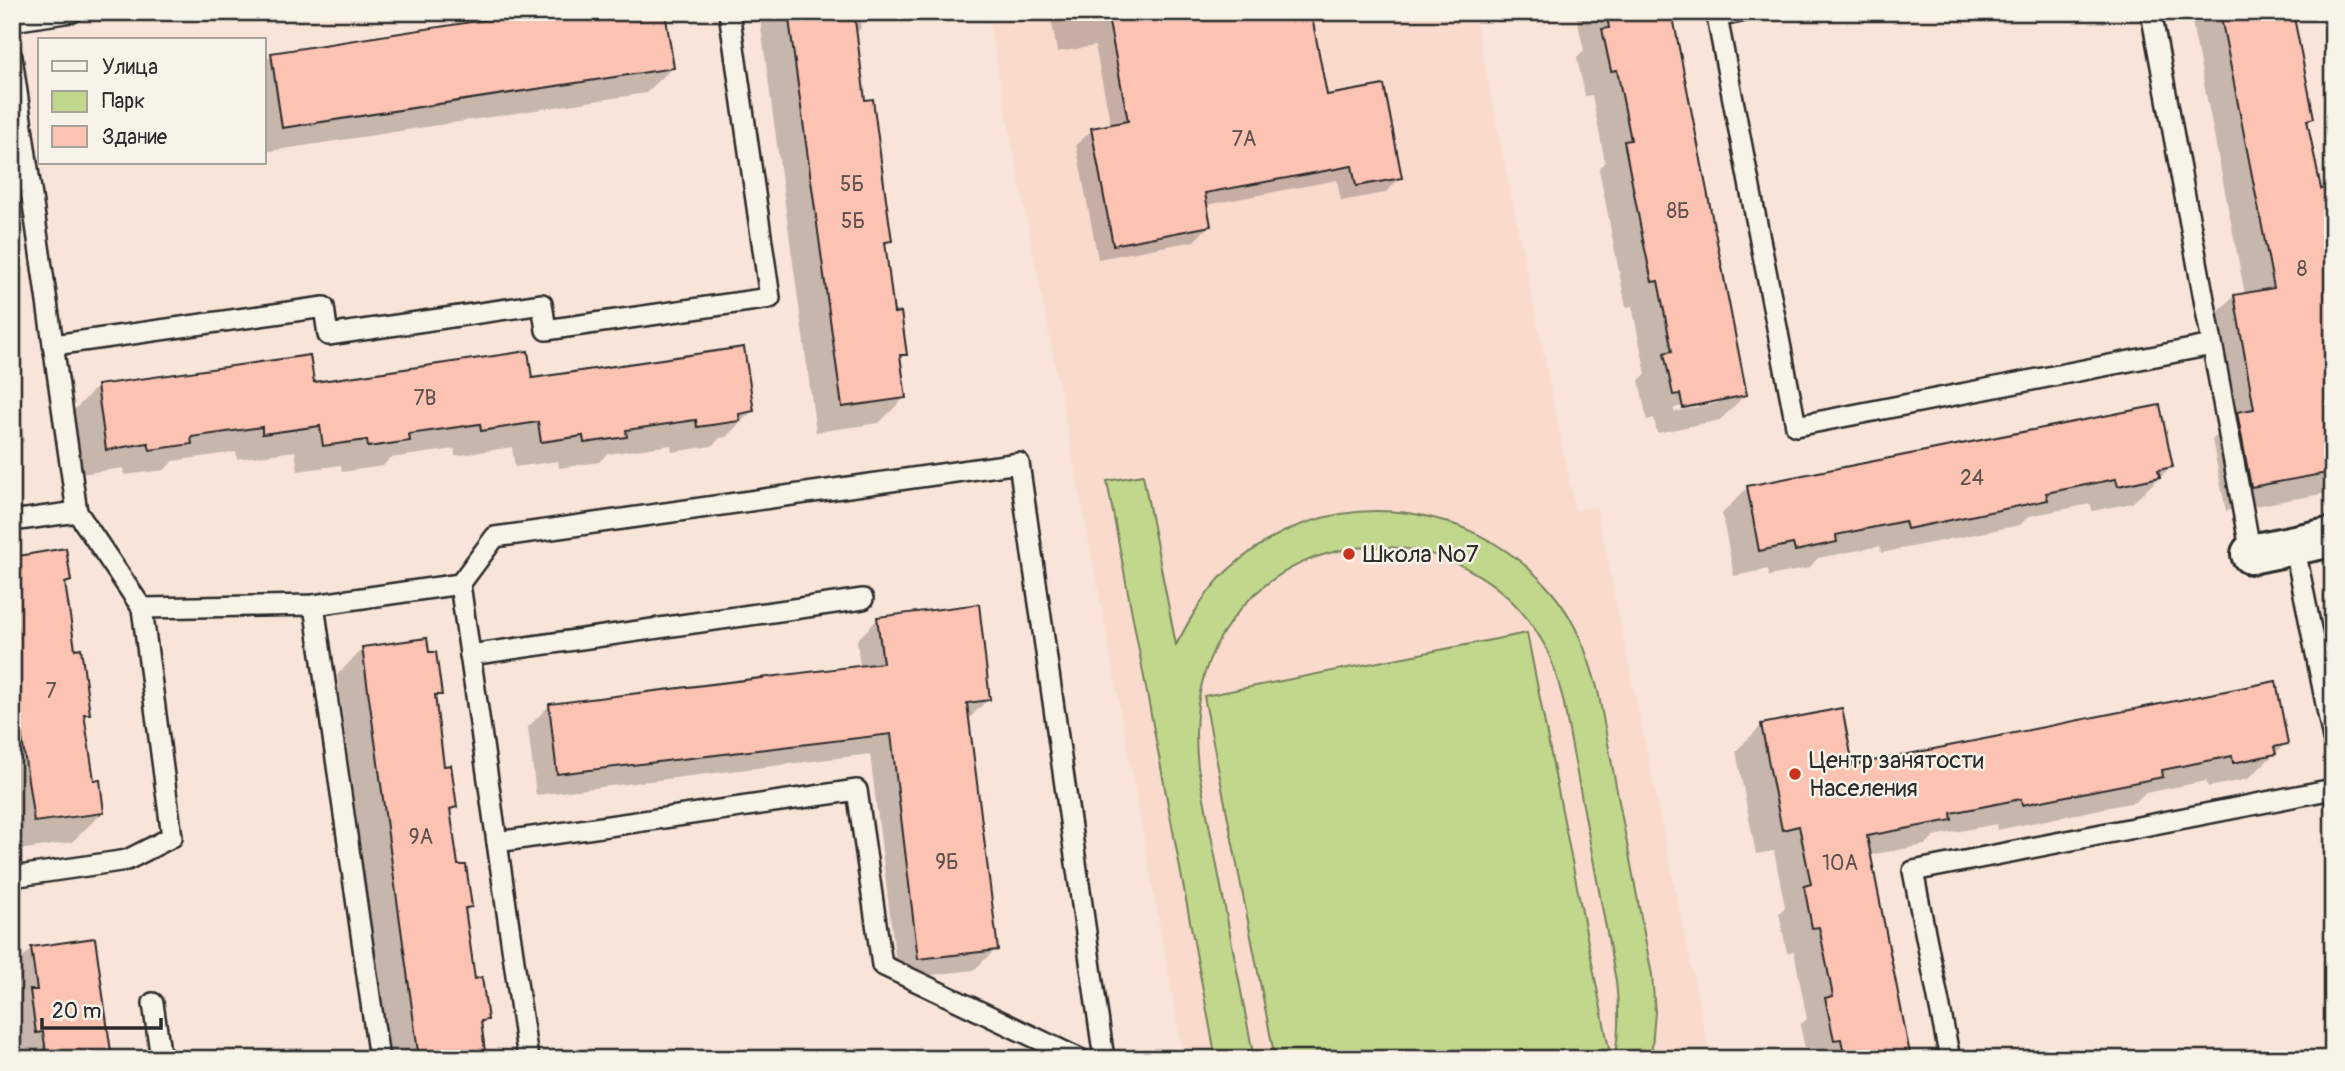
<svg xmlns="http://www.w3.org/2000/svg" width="2345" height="1071" font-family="Pangolin,sans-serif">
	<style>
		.built { fill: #f9dacd }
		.green { fill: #c1d78c; stroke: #76815c; stroke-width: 2 }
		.shadow { fill: #0003; fill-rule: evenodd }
		.building { fill: #fcc2b2; stroke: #2b2b2b; stroke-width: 2 }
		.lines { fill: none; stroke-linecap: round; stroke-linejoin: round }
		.service-casing { stroke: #2b2b2b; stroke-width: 24 }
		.minor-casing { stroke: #2b2b2b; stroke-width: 44 }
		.service { stroke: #f7f3e8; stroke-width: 19 }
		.minor { stroke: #f7f3e8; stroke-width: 38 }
		.poi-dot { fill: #c8321e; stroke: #f7f3e8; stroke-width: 2.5 }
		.labels { text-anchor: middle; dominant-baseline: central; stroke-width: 5; stroke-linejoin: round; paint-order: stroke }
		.number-label { font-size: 21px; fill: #5f514d }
		.poi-label { font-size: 24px; fill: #2b2b2b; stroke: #f7f3e8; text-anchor: start }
	</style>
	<rect width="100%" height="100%" fill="#f8e4d8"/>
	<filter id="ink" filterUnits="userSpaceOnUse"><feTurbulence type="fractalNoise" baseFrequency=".0143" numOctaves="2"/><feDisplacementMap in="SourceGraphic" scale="14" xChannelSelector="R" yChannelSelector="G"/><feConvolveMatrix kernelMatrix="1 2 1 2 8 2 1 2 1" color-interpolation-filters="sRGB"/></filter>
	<g filter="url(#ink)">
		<path class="built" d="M987,12H1474L1575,510L1596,506L1710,1059H1184L1100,598Z"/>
		<g class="green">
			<path d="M1143,475L1176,645C1190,619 1205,592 1227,571C1321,482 1467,495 1550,590C1576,619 1588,655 1598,691L1652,975L1655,1012L1651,1059H1614C1620,1032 1619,1007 1616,981L1563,699C1557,678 1552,657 1541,639C1475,526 1309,513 1231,621C1199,664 1192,715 1198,767L1254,1059H1216L1107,481Z"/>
			<path d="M1527,633L1611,1059H1275L1204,696Z"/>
		</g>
		<g class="shadow">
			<path d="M759,12H859L861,28L855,34L864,102L890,241L884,247L893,314L906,354L899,360L904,398L879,423L816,432Z"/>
			<path d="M1050,12H1310L1326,97L1400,178L1385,193L1341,201L1337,180L1206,205L1209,226L1194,241L1098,259L1076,145L1092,130L1111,126L1095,46L1057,52Z"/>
			<path d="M1578,12H1670L1746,394L1720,420L1657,433L1654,418L1647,420L1639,380L1646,374L1632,306L1626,307L1599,169L1605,162L1592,95L1585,96L1577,57L1584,50L1576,14ZM1718,399V403L1674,412V408Z"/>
			<path d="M2190,12H2292L2312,118L2306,124L2320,191L2333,222V492L2226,511L2212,440L2227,425L2209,322L2234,296L2245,294Z"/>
			<path d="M272,55L672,68L646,93L264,152V62Z"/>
			<path d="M12,358L24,441L12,453Z"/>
			<path d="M530,380L752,411L726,437L720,438L712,446L672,452L671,445L607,454L599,462L559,468L558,461L515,467L512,447L455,456V449L390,458L383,466L342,472L341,465L298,471L295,451L237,459L236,452L173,461L164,470L124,475L123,468L80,474L72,412L97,387Z"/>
			<path d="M2171,467L2132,503L2092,511L2091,504L2029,516L2020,525L1881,553L1880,546L1818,558L1809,568L1769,576L1768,569L1734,576L1722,514L1747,488Z"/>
			<path d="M12,558L69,581L64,586L73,650L88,713L83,718L92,782L103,812L72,842L12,851Z"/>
			<path d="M2333,585V650L2322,596Z"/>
			<path d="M878,619L988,699L968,720L996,949L974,970L898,979L870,754L536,795L528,727L549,706L860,668L857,640Z"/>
			<path d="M363,649L440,694L433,700L443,768L455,807L449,813L456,867L470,907L464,913L473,981L486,1019L480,1026L485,1059H390L337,675Z"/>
			<path d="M1762,725L1852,767L2286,743L2248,779L2208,787L2206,781L2145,793L2135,802L1997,830L1996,824L1934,836L1925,845L1869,855L1909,1059H1807L1800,1025L1807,1019L1794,951L1787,953L1779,913L1785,907L1774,851L1756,854L1736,751Z"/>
			<path d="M32,949L110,1059L12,1058V968Z"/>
		</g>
		<g class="building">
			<path d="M535,12H665L674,68L282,128L271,53Z"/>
			<path d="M788,12H854L865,100L873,99L886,199L892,241L885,242L894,313L901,312L907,355H900L906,398L842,407Z"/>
			<path d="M1107,12H1311L1327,95L1384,85L1402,178L1356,186L1352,166L1205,193L1211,226L1113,245L1091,128L1128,121Z"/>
			<path d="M1606,12H1672L1747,395L1683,408L1680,394L1673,395L1664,353L1672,351L1658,281L1652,282L1643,240L1624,141L1631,140L1617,70L1611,71L1602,29L1609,28Z"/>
			<path d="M2220,12H2293L2314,118L2307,120L2321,189L2328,188L2333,213V472L2251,487L2237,412L2254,409L2234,295L2274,288Z"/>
			<path d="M744,347L754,411L739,414L740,421L697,427L696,420L626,430L627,437L584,443L583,436L541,442L538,422L481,431L480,424L409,434L410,441L368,447L367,440L323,446L320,426L262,434V427L191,437L192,444L150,450L148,443L106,450L97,385L310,355L314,382L528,351L532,378Z"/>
			<path d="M2160,405L2173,467L2158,470L2160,477L2118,486L2116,479L2046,493L2048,500L1907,529L1905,521L1836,535L1837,542L1795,551L1793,544L1759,551L1747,486Z"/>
			<path d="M66,548L71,581L65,583L75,649L81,648L90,714H84L94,780H100L104,813L34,822L12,668V557Z"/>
			<path d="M979,604L990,700L967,703L998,950L918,959L891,734L557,774L549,704L883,663L877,617Z"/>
			<path d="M427,638L429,652H436L442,695H435L444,766L451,765L457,807L450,809L458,865H466L472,907L465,908L475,979L482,977L488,1020L481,1021L486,1059H419L362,647Z"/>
			<path d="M2276,681L2288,744L2274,747L2276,754L2233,763L2232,756L2162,770L2163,777L2022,805L2021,799L1951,813L1952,820L1867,836L1911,1059H1845L1841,1039L1834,1040L1825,998L1833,996L1819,927L1812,928L1804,886L1811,884L1799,826L1782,830L1761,724L1842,708L1853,765Z"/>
			<path d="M95,938L112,1059H47L43,1032L36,1033L30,990H37L31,947Z"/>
		</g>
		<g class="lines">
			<g class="service-casing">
				<g id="service">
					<path d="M1740,12L1717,17L1796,426L2212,345"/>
					<path d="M2151,12L2251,554"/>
					<path d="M12,21L72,12"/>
					<path d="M12,57L77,512L142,608L172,837L127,860L12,877"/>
					<path d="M54,345L324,307L328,335L542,304L546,330L770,298L729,12"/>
					<path d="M12,521L77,512"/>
					<path d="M2294,544L2333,739"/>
					<path d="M460,584L495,537L1019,463L1104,1059"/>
					<path d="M314,605L379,1059"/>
					<path d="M142,608L314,605L460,584L528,1059"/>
					<path d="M470,655L863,599"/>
					<path d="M497,842L857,790L882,965L1080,1059"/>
					<path d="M153,1003L161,1059"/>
					<path d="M1950,1059L1913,871L2333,789"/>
				</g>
			</g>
			<g class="minor-casing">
				<path id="minor" d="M2251,554L2333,537"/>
			</g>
			<use href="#service" class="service"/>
			<use href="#minor" class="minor"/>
		</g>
	</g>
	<g class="poi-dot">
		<circle cx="1349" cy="554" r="7"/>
		<circle cx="1795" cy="774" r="7"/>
	</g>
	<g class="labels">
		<g class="number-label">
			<text x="1244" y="139">7А</text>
			<text x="852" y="184">5Б</text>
			<text x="1678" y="211">8Б</text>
			<text x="853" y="221">5Б</text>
			<text x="2302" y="269">8</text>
			<text x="425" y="398">7В</text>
			<text x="1972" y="478">24</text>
			<text x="51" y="691">7</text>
			<text x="421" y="837">9А</text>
			<text x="947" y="862">9Б</text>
			<text x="1840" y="863">10А</text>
		</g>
		<g class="poi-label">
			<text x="1363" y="554">Школа №7</text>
			<text x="1809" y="760">Центр занятости<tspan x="1809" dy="28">Населения</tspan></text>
		</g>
	</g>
	<rect width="2345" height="1071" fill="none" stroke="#f7f3e8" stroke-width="42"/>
	<rect x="21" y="21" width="2303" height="1029" fill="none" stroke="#2b2b2b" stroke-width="2.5" filter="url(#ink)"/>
	<rect x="38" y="38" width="228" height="126" fill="#f7f3e8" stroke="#a5a39c" stroke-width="2"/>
	<rect x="52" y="61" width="35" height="10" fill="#f7f3e8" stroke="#a5a39c" stroke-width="2"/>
	<text x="102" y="74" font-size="21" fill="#2b2b2b">Улица</text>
	<rect x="52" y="91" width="35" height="21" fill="#c1d78c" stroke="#a5a39c" stroke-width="2"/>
	<text x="102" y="108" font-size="21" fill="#2b2b2b">Парк</text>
	<rect x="52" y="126" width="35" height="21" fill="#fcc2b2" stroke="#a5a39c" stroke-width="2"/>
	<text x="102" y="144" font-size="21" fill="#2b2b2b">Здание</text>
	<path d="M42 1018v10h119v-10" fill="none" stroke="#2b2b2b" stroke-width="3.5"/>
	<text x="52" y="1018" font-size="21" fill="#2b2b2b" stroke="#f7f3e8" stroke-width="5" paint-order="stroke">20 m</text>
</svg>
